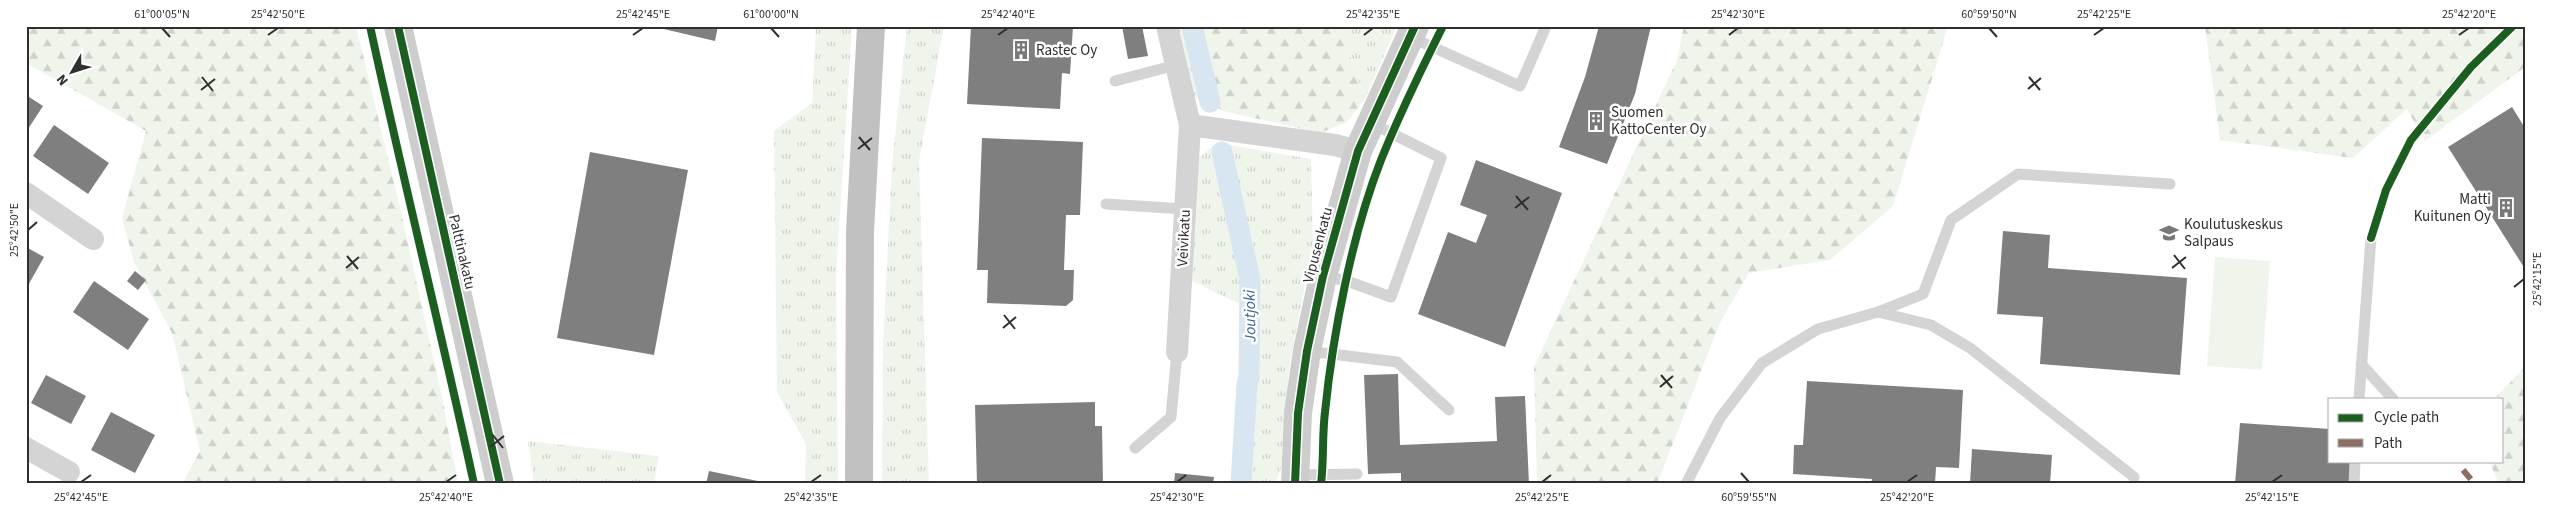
<svg xmlns="http://www.w3.org/2000/svg" width="2551" height="510" font-family="'Source Sans 3',sans-serif">
	<style>
		.grass { fill: url(#grass-tufts) }
		.forest { fill: url(#forest-firs) }
		.pitch { fill: #f0f5ec }
		.lines { fill: none; stroke-linecap: round; stroke-linejoin: round }
		.canal { stroke: #d8e6f2; stroke-width: 21 }
		.building { fill: #7f7f7f }
		.lane { stroke: #d4d4d4; stroke-width: 11 }
		.street { stroke: #d4d4d4; stroke-width: 22 }
		.secondary { stroke: #cdcdcd; stroke-width: 28 }
		.highway { stroke: #c1c1c1; stroke-width: 28 }
		.quiet { stroke: #8d6e63; stroke-width: 6; stroke-dasharray: 12 6; stroke-linecap: butt }
		.cycleway-casing { stroke: #fff; stroke-width: 11 }
		.cycleway { stroke: #1b5e20; stroke-width: 8 }
		.ticks { fill: none; stroke: #2f2f2f; stroke-width: 2 }
		.labels { text-anchor: middle; dominant-baseline: central; stroke-width: 5; stroke-linejoin: round; paint-order: stroke }
		.poi-label { font-size: 15px; fill: #2f2f2f; stroke: #fff; text-anchor: start }
		.street-label { font-size: 15px; fill: #2f2f2f; stroke: #fff }
		.water-label { font-size: 16px; font-style: italic; fill: #3b6893; stroke: #fff }
		.neatline { fill: none; stroke: #2f2f2f; stroke-width: 2 }
		.ticks-label { font-size: 12px; text-anchor: middle; fill: #2f2f2f }
	</style>
	<defs>
		<pattern id="grass-tufts" width="24" height="20" patternUnits="userSpaceOnUse" patternTransform="scale(1.25)"><rect width="24" height="20" fill="#f0f5ec"/><path d="M3 7l-1-3M5 7V3M7 7l1-3M15 17l-1-3M17 17v-4M19 17l1-3" fill="none" stroke="#ced2cb"/></pattern>
		<pattern id="forest-firs" width="22" height="20" patternUnits="userSpaceOnUse" patternTransform="scale(1.25)"><rect width="22" height="20" fill="#f0f5ec"/><path d="M5 1l3.5 6h-7zM16 11l3.5 6h-7z" fill="#ced2cb"/></pattern>
	</defs>
	<rect width="100%" height="100%" fill="#fff"/>
	<g class="grass">
		<path d="M816,26H852L836,276L838,484H805L806,444L777,392L774,131L812,103Z"/>
		<path d="M907,26H944L919,161L929,484H882L883,344L892,165Z"/>
		<path d="M1176,26H1188L1208,109L1191,93Z"/>
		<path d="M1340,26L1396,28L1365,99Z"/>
		<path d="M1214,145C1227,198 1247,252 1244,306L1190,280L1199,158Z"/>
		<path d="M1229,145L1311,159L1313,243L1289,368L1281,469L1275,484H1248L1255,403L1260,300Z"/>
		<path d="M528,441L659,456L654,484H534Z"/>
	</g>
	<g class="forest">
		<path d="M26,26H356L401,212L443,402L458,484H182L200,451L172,333L134,262L122,218L146,131L26,63Z"/>
		<path d="M1199,26H1340L1365,99L1347,122L1320,133L1219,110Z"/>
		<path d="M1684,26H1948L1893,206L1830,260L1749,273L1721,320L1657,484H1537L1534,367L1677,60Z"/>
		<path d="M2205,26H2525V67L2425,141L2407,109L2353,158L2220,140Z"/>
		<path d="M2525,367V484H2499L2489,461H2502V399H2494Z"/>
	</g>
	<path class="pitch" d="M2215,257L2270,261L2262,370L2207,366Z"/>
	<g class="lines">
		<g class="canal">
			<path d="M1192,26L1210,102"/>
			<path d="M1222,152L1250,280L1249,377L1247,384L1241,484"/>
		</g>
	</g>
	<g class="building">
		<path d="M651,26H718L715,41Z"/>
		<path d="M971,26H1073L1070,74L1062,73L1060,109L967,104Z"/>
		<path d="M1122,26H1142L1148,56L1128,59Z"/>
		<path d="M1599,26H1651L1635,94L1607,164L1559,147L1585,77Z"/>
		<path d="M26,95L43,106L26,132Z"/>
		<path d="M2512,107L2525,128V269L2448,147Z"/>
		<path d="M54,125L109,163L88,194L33,156Z"/>
		<path d="M982,138L1083,142L1080,215H1066L1064,270H1074L1073,300L1066,306L987,303L988,270H977Z"/>
		<path d="M590,152L688,170L654,355L557,338Z"/>
		<path d="M1476,160L1562,193L1505,347L1418,314L1448,232L1476,243L1487,215L1460,205Z"/>
		<path d="M2003,231L2050,235L2048,268L2187,278L2180,375L2040,364L2043,317L1997,314Z"/>
		<path d="M26,247L44,257L26,289Z"/>
		<path d="M135,271L146,280L138,290L127,281Z"/>
		<path d="M94,281L149,319L128,350L73,312Z"/>
		<path d="M1398,374L1400,445L1497,441L1495,397L1525,396L1529,484H1401V473L1368,474L1364,375Z"/>
		<path d="M46,375L86,396L71,424L31,403Z"/>
		<path d="M1807,381L1963,390L1959,468L1936,467L1935,484H1871L1872,479L1793,474L1794,445H1803Z"/>
		<path d="M1095,402V426H1102L1103,484H977L975,405Z"/>
		<path d="M111,412L155,435L135,473L91,450Z"/>
		<path d="M2240,423L2330,429V461H2351L2349,484H2235Z"/>
		<path d="M1972,449L2052,455L2050,484H1970Z"/>
		<path d="M709,471L768,483V484H706Z"/>
		<path d="M1175,473L1214,477L1213,484H1174Z"/>
	</g>
	<g class="lines">
		<g class="lane">
			<path d="M1410,37L1520,86L1546,26"/>
			<path d="M1115,81L1176,65"/>
			<path d="M1106,204L1185,209"/>
			<path d="M1323,276L1347,281L1391,297L1441,158L1371,123"/>
			<path d="M1878,312L1923,294L1951,220L2018,174L2170,184"/>
			<path d="M1307,351L1397,362L1449,410"/>
			<path d="M2361,364L2393,399"/>
			<path d="M2359,399L2371,238"/>
			<path d="M1135,448L1171,417L1177,352"/>
			<path d="M1295,475L1357,474"/>
			<path d="M1686,484L1720,418L1762,363L1818,329L1878,312L1931,325L1970,348L2134,477"/>
			<path d="M2354,484L2355,461"/>
		</g>
		<g class="street">
			<path d="M1167,26L1190,125"/>
			<path d="M26,193L93,239"/>
			<path d="M1177,352L1190,125L1335,145L1358,151"/>
			<path d="M26,448L69,472"/>
		</g>
		<g class="secondary">
			<path d="M398,26L500,484"/>
			<path d="M1295,484L1298,413L1307,351L1323,276L1358,151L1415,26"/>
		</g>
		<path class="highway" d="M859,484L860,232L871,26"/>
		<path class="quiet" d="M2463,470L2475,484"/>
		<g class="cycleway-casing">
			<g id="cycleway">
				<path d="M370,26C403,179 441,331 474,484"/>
				<path d="M398,26L500,484"/>
				<path d="M2371,238L2386,190L2411,140L2471,67L2513,26"/>
				<path d="M1295,484L1298,413L1307,351L1323,276L1358,151L1415,26"/>
				<path d="M1321,484C1324,460 1322,436 1325,412C1333,333 1352,234 1381,160C1399,115 1421,70 1443,26"/>
			</g>
		</g>
		<use href="#cycleway" class="cycleway"/>
	</g>
	<path class="ticks" d="M162,28L170,37M771,28L779,37M1989,28L1997,37M268,35L278,28M633,35L643,28M998,35L1008,28M1364,35L1373,28M1729,35L1738,28M2094,35L2104,28M2459,35L2469,28M202,77L213,91M2029,77L2040,90M2028,89L2041,78M201,90L215,79M859,137L870,150M858,149L872,138M1516,196L1528,210M1515,208L1529,197M28,230L37,222M2174,255L2185,269M347,256L358,269M346,268L359,257M2172,268L2186,257M2514,287L2524,279M1004,315L1015,329M1003,328L1016,317M1661,375L1672,388M1660,387L1673,376M492,434L503,448M490,447L504,436M1741,473L1749,482M81,482L91,475M446,482L456,475M811,482L821,475M1177,482L1186,475M1542,482L1551,475M1907,482L1917,475M2272,482L2282,475"/>
	<defs>
		<g id="building-bare" transform="scale(1.5)"><path d="M-4-6H4V6H1V3H-1V6H-4ZM-2.5-4.3h1.7v1.8h-1.7ZM.8-4.3h1.7v1.8H.8ZM-2.5-1h1.7V.8h-1.7ZM.8-1h1.7V.8H.8Z" fill="#787878" stroke="#fff" stroke-width="2.5" paint-order="stroke"/></g>
		<g id="school-bare" transform="scale(1.5)"><path d="M0-5L7-2L0 1L-7-2ZM-4 1L0 2.5L4 1V4Q0 6-4 4Z" fill="#787878" stroke="#fff" stroke-width="2.5" paint-order="stroke"/></g>
	</defs>
	<g fill-rule="evenodd">
		<use href="#building-bare" x="1021" y="50"/>
		<use href="#building-bare" x="1596" y="121"/>
		<use href="#building-bare" x="2506" y="208"/>
		<use href="#school-bare" x="2169" y="233"/>
	</g>
	<g class="labels">
		<g class="poi-label">
			<text x="1036" y="50">Rastec Oy</text>
			<text x="1611" y="112">Suomen<tspan x="1611" dy="17">KattoCenter Oy</tspan></text>
			<text x="2491" y="199" text-anchor="end">Matti<tspan x="2491" dy="17">Kuitunen Oy</tspan></text>
			<text x="2184" y="224">Koulutuskeskus<tspan x="2184" dy="17">Salpaus</tspan></text>
		</g>
		<g class="street-label">
			<text transform="translate(1184 238) rotate(-87)">Veivikatu</text>
			<text transform="translate(1318 245) rotate(-75)">Vipusenkatu</text>
			<text transform="translate(462 252) rotate(77)">Palttinakatu</text>
		</g>
		<g class="water-label">
			<text transform="translate(1250 316) rotate(-91)">Joutjoki</text>
		</g>
	</g>
	<rect width="2551" height="510" fill="none" stroke="#ffffff" stroke-width="55"/>
	<rect x="2328" y="398" width="175" height="65" fill="#ffffff" stroke="#acacac"/>
	<rect x="2338" y="414" width="25" height="8" fill="#1b5e20" stroke="#acacac"/>
	<text x="2374" y="422" font-size="15" fill="#2f2f2f">Cycle path</text>
	<rect x="2338" y="439" width="25" height="8" fill="#8d6e63" stroke="#acacac"/>
	<text x="2374" y="448" font-size="15" fill="#2f2f2f">Path</text>
	<g transform="translate(72 72) rotate(231)" stroke="#ffffff" stroke-width="4" paint-order="stroke">
	<path d="M0-4L9 19L0 12L-9 19Z" fill="#2f2f2f"/>
	<text y="-8" font-size="14" font-weight="bold" text-anchor="middle" fill="#2f2f2f">N</text>
	</g>
	<rect x="28" y="28" width="2496" height="454" class="neatline"/>
	<g class="ticks-label">
		<text x="162" y="18">61°00'05"N</text>
		<text x="278" y="18">25°42'50"E</text>
		<text x="643" y="18">25°42'45"E</text>
		<text x="771" y="18">61°00'00"N</text>
		<text x="1008" y="18">25°42'40"E</text>
		<text x="1373" y="18">25°42'35"E</text>
		<text x="1738" y="18">25°42'30"E</text>
		<text x="1989" y="18">60°59'50"N</text>
		<text x="2104" y="18">25°42'25"E</text>
		<text x="2469" y="18">25°42'20"E</text>
		<text transform="translate(14 230) rotate(-90)" y="4">25°42'50"E</text>
		<text transform="translate(2537 279) rotate(-90)" y="4">25°42'15"E</text>
		<text x="81" y="501">25°42'45"E</text>
		<text x="446" y="501">25°42'40"E</text>
		<text x="811" y="501">25°42'35"E</text>
		<text x="1177" y="501">25°42'30"E</text>
		<text x="1542" y="501">25°42'25"E</text>
		<text x="1749" y="501">60°59'55"N</text>
		<text x="1907" y="501">25°42'20"E</text>
		<text x="2272" y="501">25°42'15"E</text>
	</g>
</svg>
